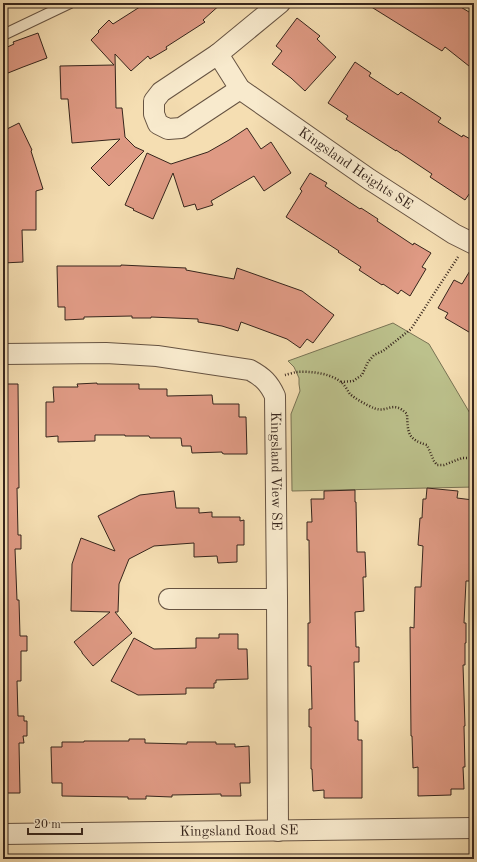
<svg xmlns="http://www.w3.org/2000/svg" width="477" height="862" font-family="'Old Standard TT',serif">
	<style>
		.green { fill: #bcc18c; stroke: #797354 }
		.building { fill: #df9a84; stroke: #36251c }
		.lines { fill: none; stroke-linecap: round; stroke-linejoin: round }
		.lane-casing { stroke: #665342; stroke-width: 12 }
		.street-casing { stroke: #665342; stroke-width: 22 }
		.path { stroke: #36251c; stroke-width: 2.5; stroke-dasharray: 1 2; stroke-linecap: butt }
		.lane { stroke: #f8eacd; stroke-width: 10 }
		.street { stroke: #f8eacd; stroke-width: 20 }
		.labels { text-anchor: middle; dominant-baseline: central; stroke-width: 3; stroke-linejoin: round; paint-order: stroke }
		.street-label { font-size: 14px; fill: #36251c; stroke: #f8eacd }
	</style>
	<rect width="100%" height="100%" fill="#f5deb2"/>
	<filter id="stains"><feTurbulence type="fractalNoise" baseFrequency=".005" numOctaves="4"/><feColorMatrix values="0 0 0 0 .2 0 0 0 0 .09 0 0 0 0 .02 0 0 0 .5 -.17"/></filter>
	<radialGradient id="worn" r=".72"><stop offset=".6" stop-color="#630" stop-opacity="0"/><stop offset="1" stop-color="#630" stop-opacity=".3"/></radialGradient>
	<path class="green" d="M393,323L429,344L474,420V487L292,491L291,414L300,391L299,384V378L294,367L288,361Z"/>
	<g class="building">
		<path d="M146,3H222L203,20L205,22L166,47L167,49L150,59L148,56L131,71L115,54L116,108H122L125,137L135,147L144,151L109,186L91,168L120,139L72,143L68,99H61L60,66L114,65L91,40L99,32L98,31L109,20L113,24Z"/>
		<path d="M365,3H454L474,15V70L445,47L442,51Z"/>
		<path d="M297,18L320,36L317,39L336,57L305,91L291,78L272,64L282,51L276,46Z"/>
		<path d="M38,33L47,58L23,67L3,75V49L14,44L13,42Z"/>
		<path d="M355,62L371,73L369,76L398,95L401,92L441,118L438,122L462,137L463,135L474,141V187L465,200L430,177L432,174L396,150V151L346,119L348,116L328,103Z"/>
		<path d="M19,123L32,150L31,151L43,189L36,191V230H22L23,262L3,263V131Z"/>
		<path d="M247,128L261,149L271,142L291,173L264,191L254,176L211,201L213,205L197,210L195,204L184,207L173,173L153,219L133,210L134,209L125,205L147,153L171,164L208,152L229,140Z"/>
		<path d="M310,173L327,183L325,186L360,209L361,208L378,219L377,221L413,245L414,243L431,253L422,267L426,269L410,296L401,290L398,294L383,284L382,285L359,270L361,267L338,252L339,251L286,217L302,191L300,189Z"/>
		<path d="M474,264V335L445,318L448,313L438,308L454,280L462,284Z"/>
		<path d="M121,265L186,268V270L234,279L237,268L302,291L334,315L313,343L307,339L300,348L287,339L241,322L238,331L222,326L198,322V319L151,317V318H132V316L84,317V319L65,320V307H58L57,266H121Z"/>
		<path d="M97,383V384H139V389H167V396L212,395L213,404H239V417H246L247,454H224L222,453V452L192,453L191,446H182L181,438H150L149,436H125V435H95V441L58,442V436L46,437V402H54L53,387H78L77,384Z"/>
		<path d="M3,384H18L19,488H17L18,535H21V549H15L17,600H19L20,636H27V651H21V681H17L18,716H24V721H27V736H23L24,743H19L20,793H3Z"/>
		<path d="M427,488L458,491L457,498L473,500L471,522H473L471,549L470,581H466L464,623H466V643H465V665H463L465,726H464L465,767H463L464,789H451V795L418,796V767L413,768L412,736H411L410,627L414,628L415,587H421L423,546L418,545L420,518H422L423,499H426Z"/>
		<path d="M355,490V502H356L357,552H365L366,577H363L364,611L355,612L356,647H359V662H354L355,721H358V740H362V798H324V790L313,791L312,769H311V727H309V709H312L311,666H308V623H310L309,540H307V522H312L311,499H324V491Z"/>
		<path d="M174,491L176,508H199V513L212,512V517H240V521L244,520V545H237V562L218,563L217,556L194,557V543L180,544L154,546L129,559L119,584L118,612H115L132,633L93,666L82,653V652L74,642L110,612L71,611L72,564L81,538L115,551L98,516L140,495Z"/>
		<path d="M219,634H238V649H247L248,679L216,680V683H214V688H186V694L138,695L111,681L134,638L154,649L196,648V638H219Z"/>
		<path d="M129,739H145V743L187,744V742H216V744H235V747L249,746L250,783H240L241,796H221V794L172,795V797L146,796V799H128V797L62,796V783H52L51,747H62V742H84V741H129Z"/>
	</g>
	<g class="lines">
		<g class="lane-casing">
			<path id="lane" d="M3,35L70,3"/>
		</g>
		<g class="street-casing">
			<g id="street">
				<path id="s1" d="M280,3L218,54L240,89L369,179L454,234L474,244"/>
				<path d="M218,54L161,92L154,101V114L158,124L168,129L181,128L240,89"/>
				<path id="s2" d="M3,354L106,353L157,356L250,370C263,377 269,383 275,396L277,599L278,831"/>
				<path d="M169,599H277"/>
				<path id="s3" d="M3,834L474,828"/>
			</g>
		</g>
		<g class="path">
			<path d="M285,375C288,374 293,373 296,372C310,371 330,373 341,382C345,385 347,390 350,394C354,398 368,406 374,408C388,414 392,399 407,414C408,433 407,439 427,445L434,461L437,465H444L462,458H472L474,460"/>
			<path d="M341,382L353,381L362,375L368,362L374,355L383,351L411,329L458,257"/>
		</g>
		<use href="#lane" class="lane"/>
		<use href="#street" class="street"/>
	</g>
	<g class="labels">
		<g class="street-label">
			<text stroke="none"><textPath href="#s1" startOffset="262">Kingsland Heights SE</textPath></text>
			<text stroke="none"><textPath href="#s2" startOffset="360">Kingsland View SE</textPath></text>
			<text stroke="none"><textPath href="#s3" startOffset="236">Kingsland Road SE</textPath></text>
		</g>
	</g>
	<rect width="477" height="862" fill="none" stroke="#f5deb2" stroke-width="16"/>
	<rect x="4" y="4" width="469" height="854" fill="none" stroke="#36251c" stroke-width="2"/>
	<rect x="8" y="8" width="461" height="846" fill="none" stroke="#36251c"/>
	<path d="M28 828v6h54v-6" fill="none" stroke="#36251c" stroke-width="2"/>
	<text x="34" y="828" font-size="12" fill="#36251c" stroke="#f8eacd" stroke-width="3" paint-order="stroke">20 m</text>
	<rect width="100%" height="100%" filter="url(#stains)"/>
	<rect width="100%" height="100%" fill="url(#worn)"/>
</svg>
